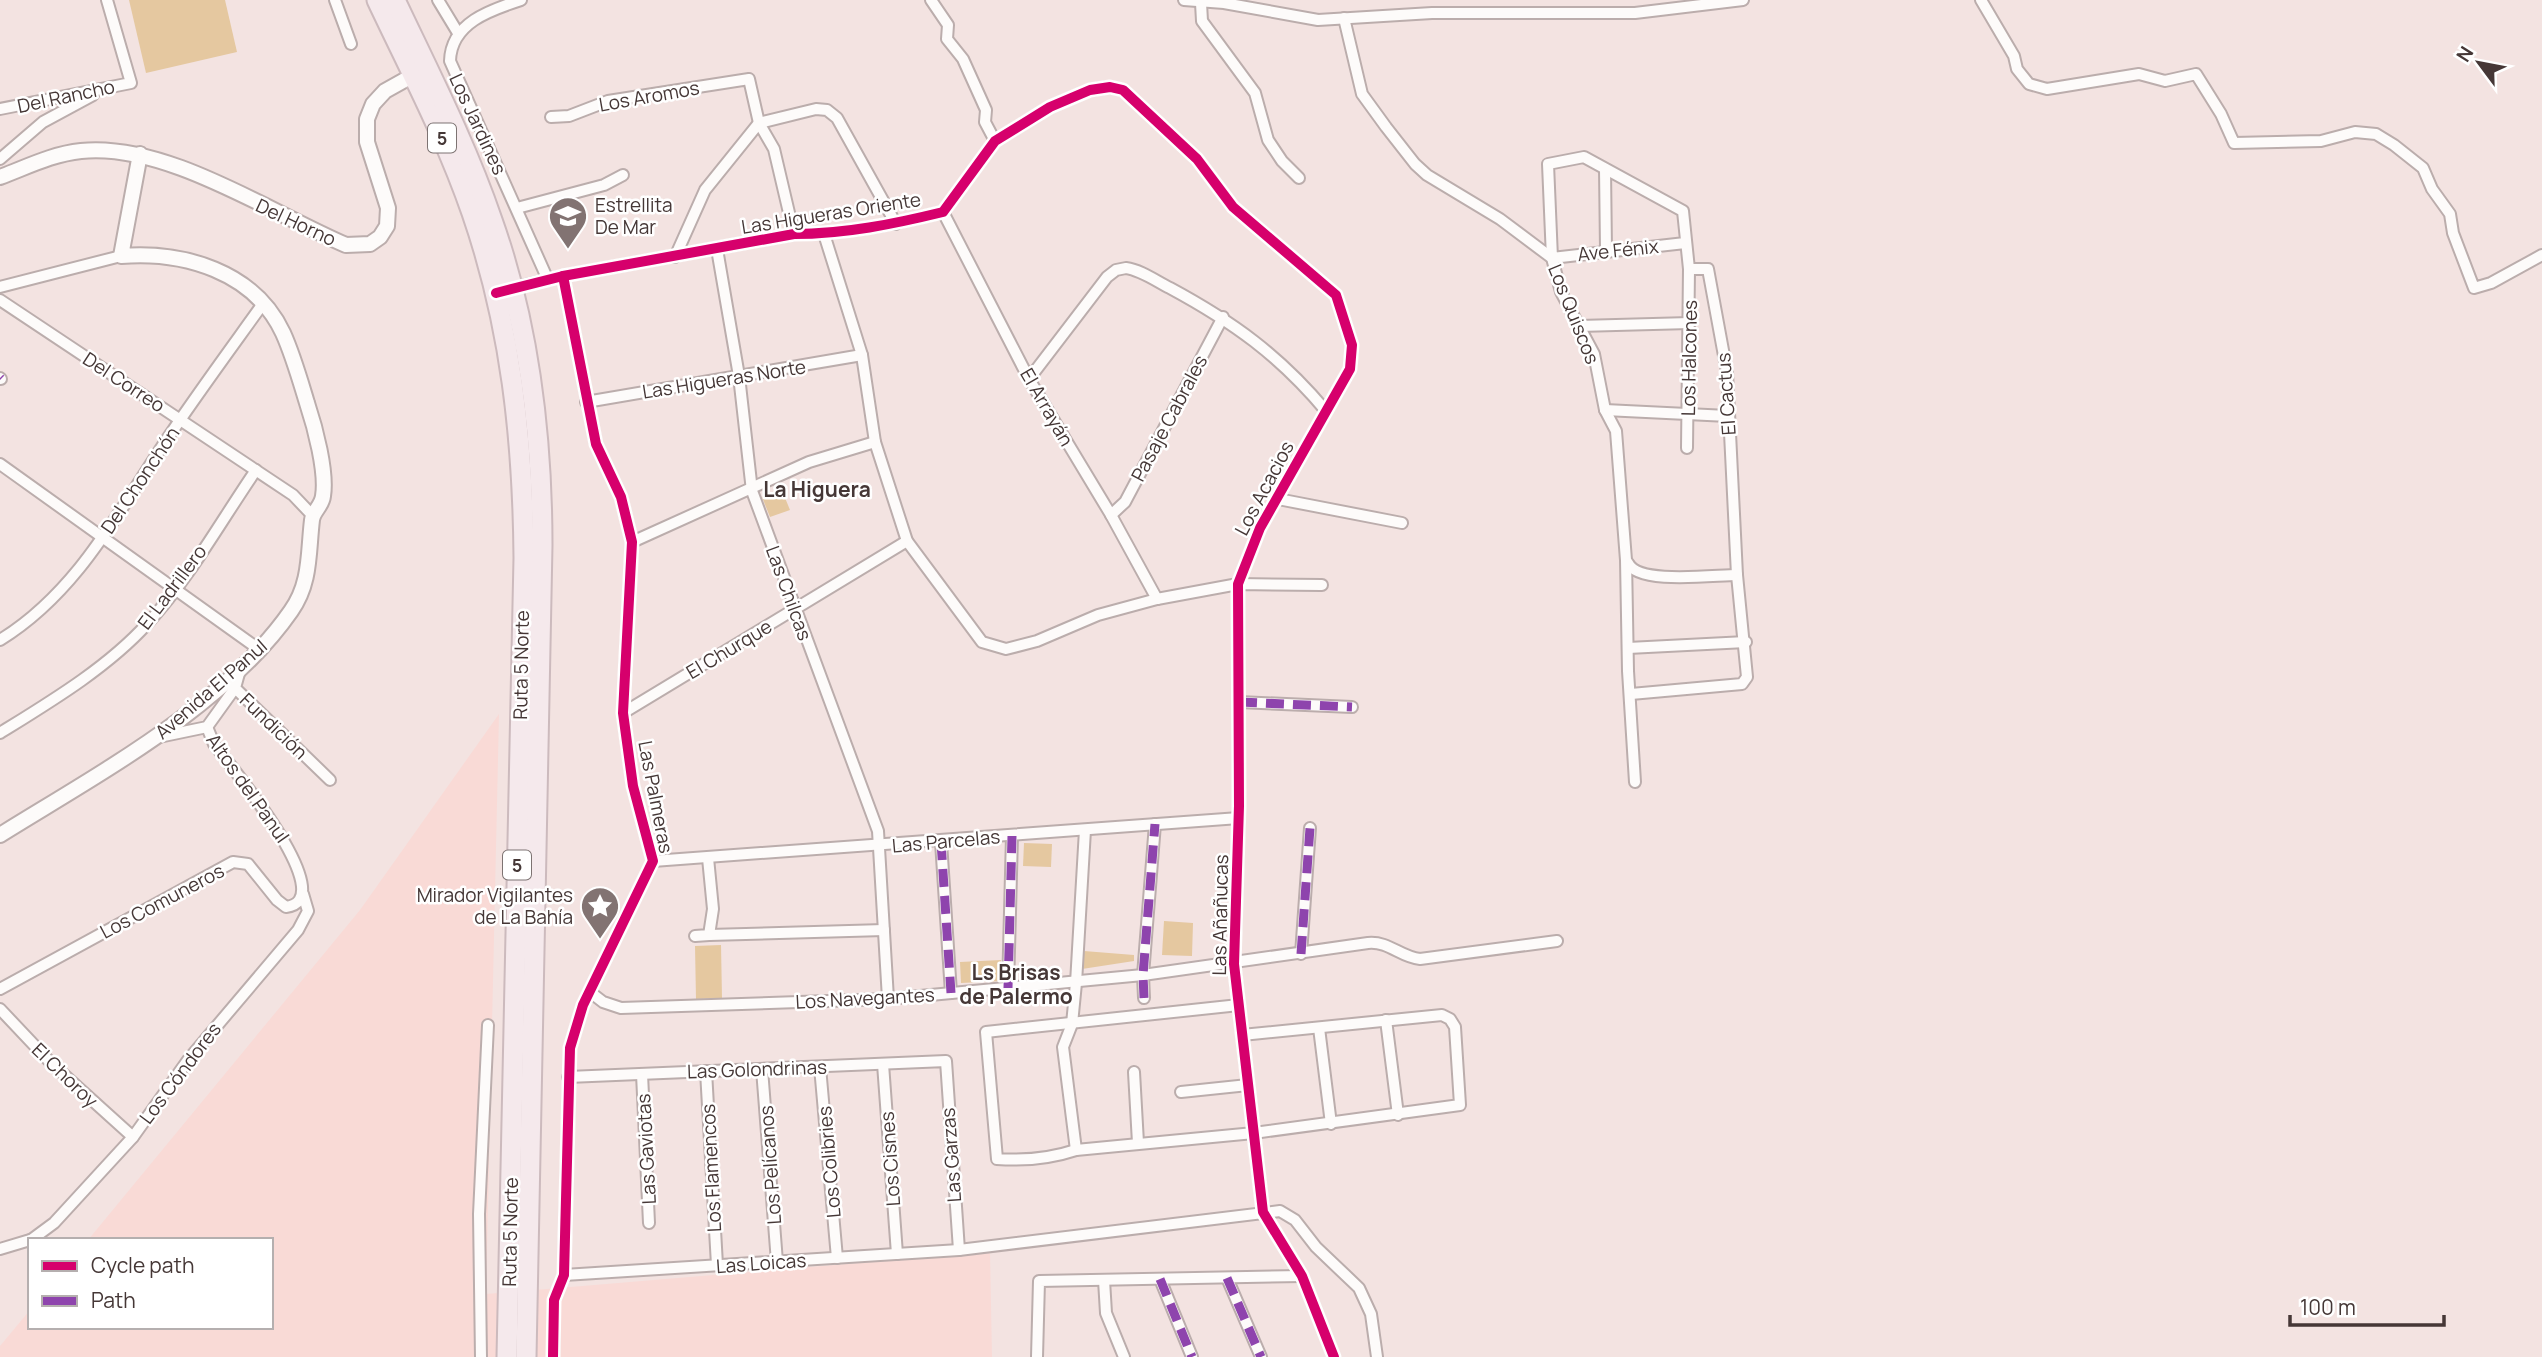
<svg xmlns="http://www.w3.org/2000/svg" width="2542" height="1357" font-family="Manrope,sans-serif">
	<style>
		.built { fill: #f9dad6 }
		.green { fill: #e5c8a0 }
		.lines { fill: none; stroke-linecap: round; stroke-linejoin: round }
		.street-casing { stroke: #bbadac; stroke-width: 14 }
		.secondary-casing { stroke: #bbadac; stroke-width: 18 }
		.highway-casing { stroke: #ccbabd; stroke-width: 23 }
		.street { stroke: #fdfbfa; stroke-width: 10 }
		.secondary { stroke: #fdfbfa; stroke-width: 14 }
		.highway { stroke: #f5e9ec; stroke-width: 19 }
		.quiet { stroke: #8e44ad; stroke-width: 9; stroke-dasharray: 18 9; stroke-linecap: butt }
		.cycleway-casing { stroke: #fff; stroke-width: 15 }
		.cycleway { stroke: #d6006c; stroke-width: 10 }
		.labels { text-anchor: middle; dominant-baseline: central; stroke-width: 5; stroke-linejoin: round; paint-order: stroke }
		.shield { fill: #fff; stroke: #7d7372; stroke-width: 2 }
		.shield-label { font-size: 18px; font-weight: bold; fill: #453736 }
		.street-label { font-size: 19px; fill: #453736; stroke: #fff }
		.poi-label { font-size: 19px; fill: #453736; stroke: #fff; text-anchor: start }
		.neighbourhood-label { font-size: 21px; font-weight: bold; fill: #453736; stroke: #fff }
	</style>
	<rect width="100%" height="100%" fill="#f3e3e1"/>
	<path class="built" d="M499,714L486,1294L990,1252L992,1357H0V1346L30,1310V1327H271V1240H88L360,910Z"/>
	<g class="green">
		<path d="M129,0H225L237,52L146,73Z"/>
		<path d="M781,488L790,510L770,517L762,497Z"/>
		<path d="M1024,843L1052,844L1051,867L1023,866Z"/>
		<path d="M1164,921L1193,923L1192,956L1162,955Z"/>
		<path d="M721,945L722,998L696,999L695,946Z"/>
		<path d="M1084,951L1134,955V961L1082,969Z"/>
		<path d="M1001,960L1002,981L961,983L960,962Z"/>
	</g>
	<g class="lines">
		<g class="street-casing">
			<g id="street">
				<path d="M335,0L351,44"/>
				<path d="M438,0L458,33"/>
				<path d="M521,0C490,10 451,23 450,61L548,280"/>
				<path d="M931,0L948,25L947,39L963,59L986,110L985,122L995,141"/>
				<path d="M1184,0L1224,3L1318,20L1432,13H1635L1743,0"/>
				<path d="M1981,0L2014,56L2017,69L2029,84L2047,89L2139,74L2165,81L2196,74L2221,114L2234,143L2321,141L2355,132L2376,134L2394,145L2423,168L2432,189L2450,214L2453,233L2474,288L2491,283L2542,255"/>
				<path d="M1201,3L1202,21L1255,93L1268,140L1282,161L1299,178"/>
				<path d="M1344,18L1362,94L1386,127L1415,164L1427,175L1500,219L1552,258L1561,292L1594,354L1605,410L1616,431L1626,560L1628,671L1635,782"/>
				<path d="M0,109L131,83L107,0"/>
				<path d="M551,117L569,116L608,101L749,79L759,123L774,149L794,234"/>
				<path d="M0,159L43,122L93,95"/>
				<path d="M1605,169L1606,250"/>
				<path d="M517,208L604,185L623,175"/>
				<path d="M943,212L1029,379L1111,515L1157,599"/>
				<path d="M824,234L862,355L875,442L907,541L982,642L1006,649L1037,641L1098,615L1157,599L1238,584L1322,585"/>
				<path d="M717,249L739,376L752,491L878,831L888,999"/>
				<path d="M675,257L705,190L759,123L816,109L827,110L837,118L896,224"/>
				<path d="M0,287L121,256"/>
				<path d="M509,289L563,276L794,234C845,234 894,224 943,212L995,141L1050,107L1090,90L1110,87L1123,90L1197,159L1233,207L1336,295L1352,345L1350,369L1260,528L1238,584L1239,806L1234,964L1263,1212L1302,1276L1334,1357"/>
				<path d="M0,300L293,495L313,516"/>
				<path d="M1579,326L1690,323"/>
				<path d="M0,378L1,379"/>
				<path d="M1029,379L1107,277L1116,270L1126,268C1141,270 1156,281 1170,288C1233,322 1279,355 1326,411"/>
				<path d="M586,402L862,355"/>
				<path d="M1605,410L1728,416"/>
				<path d="M1687,448L1689,269"/>
				<path d="M0,464L260,650"/>
				<path d="M1278,499L1402,523"/>
				<path d="M1111,515L1125,502L1223,317"/>
				<path d="M632,542L809,462L875,442"/>
				<path d="M1628,563C1638,585 1714,575 1737,575"/>
				<path d="M0,640C75,594 116,516 163,445C195,397 229,351 262,305"/>
				<path d="M1628,648L1746,642"/>
				<path d="M240,670L235,688L330,780"/>
				<path d="M1631,694L1742,684L1747,677L1737,575L1727,372L1708,269H1689L1683,211L1584,157L1548,164L1552,258L1685,243"/>
				<path d="M1239,702L1352,707"/>
				<path d="M623,713L907,541"/>
				<path d="M0,733C50,702 107,668 147,624C189,579 221,521 256,470"/>
				<path d="M159,737L207,727L235,688"/>
				<path d="M941,842L951,993"/>
				<path d="M653,861L1239,818"/>
				<path d="M709,935L884,930"/>
				<path d="M695,936L709,935L713,909L708,858"/>
				<path d="M1301,954L1310,828"/>
				<path d="M1008,988L1012,836"/>
				<path d="M0,989L233,862L248,864L277,900L286,907C344,900 228,763 214,744L207,727"/>
				<path d="M590,992L603,1002L621,1008L888,999L1143,975L1368,943C1389,941 1400,957 1420,959L1557,941"/>
				<path d="M1144,998L1143,975L1155,824"/>
				<path d="M1239,1005L986,1032L997,1159C1025,1161 1049,1159 1076,1150L1254,1133L1460,1105L1455,1027L1450,1019L1442,1015L1242,1035"/>
				<path d="M0,1009L51,1063L133,1137"/>
				<path d="M1386,1020L1398,1115"/>
				<path d="M1319,1028L1331,1124"/>
				<path d="M883,1064L897,1254"/>
				<path d="M820,1067L837,1258"/>
				<path d="M762,1069L777,1262"/>
				<path d="M706,1071L717,1265"/>
				<path d="M1134,1072L1138,1143"/>
				<path d="M642,1074L649,1223"/>
				<path d="M568,1077L946,1061L959,1250"/>
				<path d="M1181,1092L1248,1085"/>
				<path d="M1076,1150L1063,1047L1072,1024L1076,983L1085,830"/>
				<path d="M31,1240L54,1223L133,1137L188,1060L298,930L308,911L303,894"/>
				<path d="M0,1249L30,1240"/>
				<path d="M564,1275L959,1250L1280,1211L1295,1220L1316,1247L1359,1288L1371,1314L1377,1357"/>
				<path d="M1227,1278L1261,1357"/>
				<path d="M1160,1279L1192,1357"/>
				<path d="M1104,1280L1106,1313L1124,1357"/>
				<path d="M481,1357L479,1214L488,1025"/>
				<path d="M553,1357L554,1300L564,1275L570,1048L583,1005L653,861L633,786L623,713L632,542L621,497L596,444L563,276"/>
				<path d="M1037,1357L1039,1281L1302,1276"/>
			</g>
		</g>
		<g class="secondary-casing">
			<g id="secondary">
				<path d="M0,177C27,167 52,154 81,151C165,142 269,212 346,245L370,244L380,237L387,226L388,208L367,142V119L373,104L385,91L419,72"/>
				<path d="M0,835C98,774 225,706 291,611C311,583 308,553 312,520C313,511 322,506 323,496C327,472 315,427 307,403C300,380 293,355 283,333C254,271 183,251 121,256L140,154"/>
			</g>
		</g>
		<g class="highway-casing">
			<g id="highway">
				<path d="M377,0C410,70 447,140 472,213C511,326 523,439 524,558L507,1357"/>
				<path d="M395,0C429,72 466,144 492,220C529,324 542,435 542,545L526,1357"/>
			</g>
		</g>
		<use href="#street" class="street"/>
		<use href="#secondary" class="secondary"/>
		<use href="#highway" class="highway"/>
		<g class="quiet">
			<path d="M0,378L1,379"/>
			<path d="M1239,702L1352,707"/>
			<path d="M941,842L951,993"/>
			<path d="M1301,954L1310,828"/>
			<path d="M1008,988L1012,836"/>
			<path d="M1144,998L1143,975L1155,824"/>
			<path d="M1227,1278L1261,1357"/>
			<path d="M1160,1279L1192,1357"/>
		</g>
		<g class="cycleway-casing">
			<g id="cycleway">
				<path d="M496,293L563,276L794,234C845,234 894,224 943,212L995,141L1050,107L1090,90L1110,87L1123,90L1197,159L1233,207L1336,295L1352,345L1350,369L1260,528L1238,584L1239,806L1234,964L1263,1212L1302,1276L1334,1357"/>
				<path d="M553,1357L554,1300L564,1275L570,1048L583,1005L653,861L633,786L623,713L632,542L621,497L596,444L563,276"/>
			</g>
		</g>
		<use href="#cycleway" class="cycleway"/>
	</g>
	<defs>
		<g id="school-pin" transform="scale(2.0125)"><path d="M0 17L-7.5 6A9.5 9.5 0 1 1 7.5 6Z" fill="#827372" stroke="#fff"/><path d="M0-5L7-2L0 1L-7-2ZM-4 1L0 2.5L4 1V4Q0 6-4 4Z" fill="#fff"/></g>
		<g id="sight-pin" transform="scale(2.0125)"><path d="M0 17L-7.5 6A9.5 9.5 0 1 1 7.5 6Z" fill="#827372" stroke="#fff"/><path d="M0-6L1.8-2.2L6-1.7L2.9 1.2L3.7 5.4L0 3.3L-3.7 5.4L-2.9 1.2L-6-1.7L-1.8-2.2Z" fill="#fff"/></g>
	</defs>
	<g fill-rule="evenodd">
		<use href="#school-pin" x="568" y="216"/>
		<use href="#sight-pin" x="600" y="906"/>
	</g>
	<g class="labels">
		<g class="shield">
			<rect x="428" y="123.5" width="28" height="29" rx="5"/>
			<rect x="503" y="850.5" width="28" height="29" rx="5"/>
		</g>
		<g class="shield-label">
			<text x="442" y="138">5</text>
			<text x="517" y="865">5</text>
		</g>
		<g class="street-label">
			<text transform="translate(66 96) rotate(-12)">Del Rancho</text>
			<text transform="translate(649 96) rotate(-10)">Los Aromos</text>
			<text transform="translate(478 124) rotate(65)">Los Jardines</text>
			<text transform="translate(831 213) rotate(-9)">Las Higueras Oriente</text>
			<text transform="translate(296 222) rotate(25)">Del Horno</text>
			<text transform="translate(1618 250) rotate(-6)">Ave Fénix</text>
			<text transform="translate(1574 314) rotate(68)">Los Quiscos</text>
			<text transform="translate(1689 358) rotate(-89)">Los Halcones</text>
			<text transform="translate(724 379) rotate(-9)">Las Higueras Norte</text>
			<text transform="translate(124 382) rotate(33)">Del Correo</text>
			<text transform="translate(1726 394) rotate(-94)">El Cactus</text>
			<text transform="translate(1047 407) rotate(60)">El Arrayán</text>
			<text transform="translate(1169 418) rotate(-62)">Pasaje Cabrales</text>
			<text transform="translate(140 480) rotate(-56)">Del Chonchón</text>
			<text transform="translate(1264 488) rotate(-62)">Los Acacios</text>
			<text transform="translate(172 587) rotate(-53)">El Ladrillero</text>
			<text transform="translate(789 593) rotate(70)">Las Chilcas</text>
			<text transform="translate(729 649) rotate(-31)">El Churque</text>
			<text transform="translate(521 665) rotate(-89)">Ruta 5 Norte</text>
			<text transform="translate(211 689) rotate(-41)">Avenida El Panul</text>
			<text transform="translate(274 726) rotate(44)">Fundición</text>
			<text transform="translate(248 788) rotate(55)">Altos del Panul</text>
			<text transform="translate(656 797) rotate(79)">Las Palmeras</text>
			<text transform="translate(946 841) rotate(-5)">Las Parcelas</text>
			<text transform="translate(162 901) rotate(-28)">Los Comuneros</text>
			<text transform="translate(1220 915) rotate(-89)">Las Añañucas</text>
			<text transform="translate(865 998) rotate(-3)">Los Navegantes</text>
			<text transform="translate(757 1069) rotate(-2)">Las Golondrinas</text>
			<text transform="translate(180 1073) rotate(-53)">Los Cóndores</text>
			<text transform="translate(65 1075) rotate(44)">El Choroy</text>
			<text transform="translate(646 1149) rotate(-93)">Las Gaviotas</text>
			<text transform="translate(951 1155) rotate(-94)">Las Garzas</text>
			<text transform="translate(890 1159) rotate(-94)">Los Cisnes</text>
			<text transform="translate(829 1162) rotate(-95)">Los Colibries</text>
			<text transform="translate(770 1165) rotate(-94)">Los Pelícanos</text>
			<text transform="translate(711 1168) rotate(-93)">Los Flamencos</text>
			<text transform="translate(510 1232) rotate(-89)">Ruta 5 Norte</text>
			<text transform="translate(761 1263) rotate(-4)">Las Loicas</text>
		</g>
		<g class="poi-label">
			<text x="595" y="205">Estrellita<tspan x="595" dy="22">De Mar</tspan></text>
			<text x="573" y="895" text-anchor="end">Mirador Vigilantes<tspan x="573" dy="22">de La Bahía</tspan></text>
		</g>
		<g class="neighbourhood-label">
			<text x="817" y="489">La Higuera</text>
			<text x="1016" y="972">Ls Brisas<tspan x="1016" dy="24">de Palermo</tspan></text>
		</g>
	</g>
	<rect x="28" y="1238" width="245" height="91" fill="#ffffff" stroke="#b5afaf" stroke-width="2"/>
	<rect x="42" y="1261" width="35" height="10" fill="#d6006c" stroke="#b5afaf" stroke-width="2"/>
	<text x="91" y="1273" font-size="21" fill="#453736">Cycle path</text>
	<rect x="42" y="1296" width="35" height="10" fill="#8e44ad" stroke="#b5afaf" stroke-width="2"/>
	<text x="91" y="1308" font-size="21" fill="#453736">Path</text>
	<g transform="translate(2479 63) rotate(302)" stroke="#ffffff" stroke-width="5" paint-order="stroke">
	<path d="M0-5L12 26L0 18L-12 26Z" fill="#453736"/>
	<text y="-10" font-size="19" font-weight="bold" text-anchor="middle" fill="#453736">N</text>
	</g>
	<path d="M2290 1315v10h154v-10" fill="none" stroke="#453736" stroke-width="3.5"/>
	<text x="2300" y="1315" font-size="21" fill="#453736" stroke="#ffffff" stroke-width="5" paint-order="stroke">100 m</text>
</svg>
